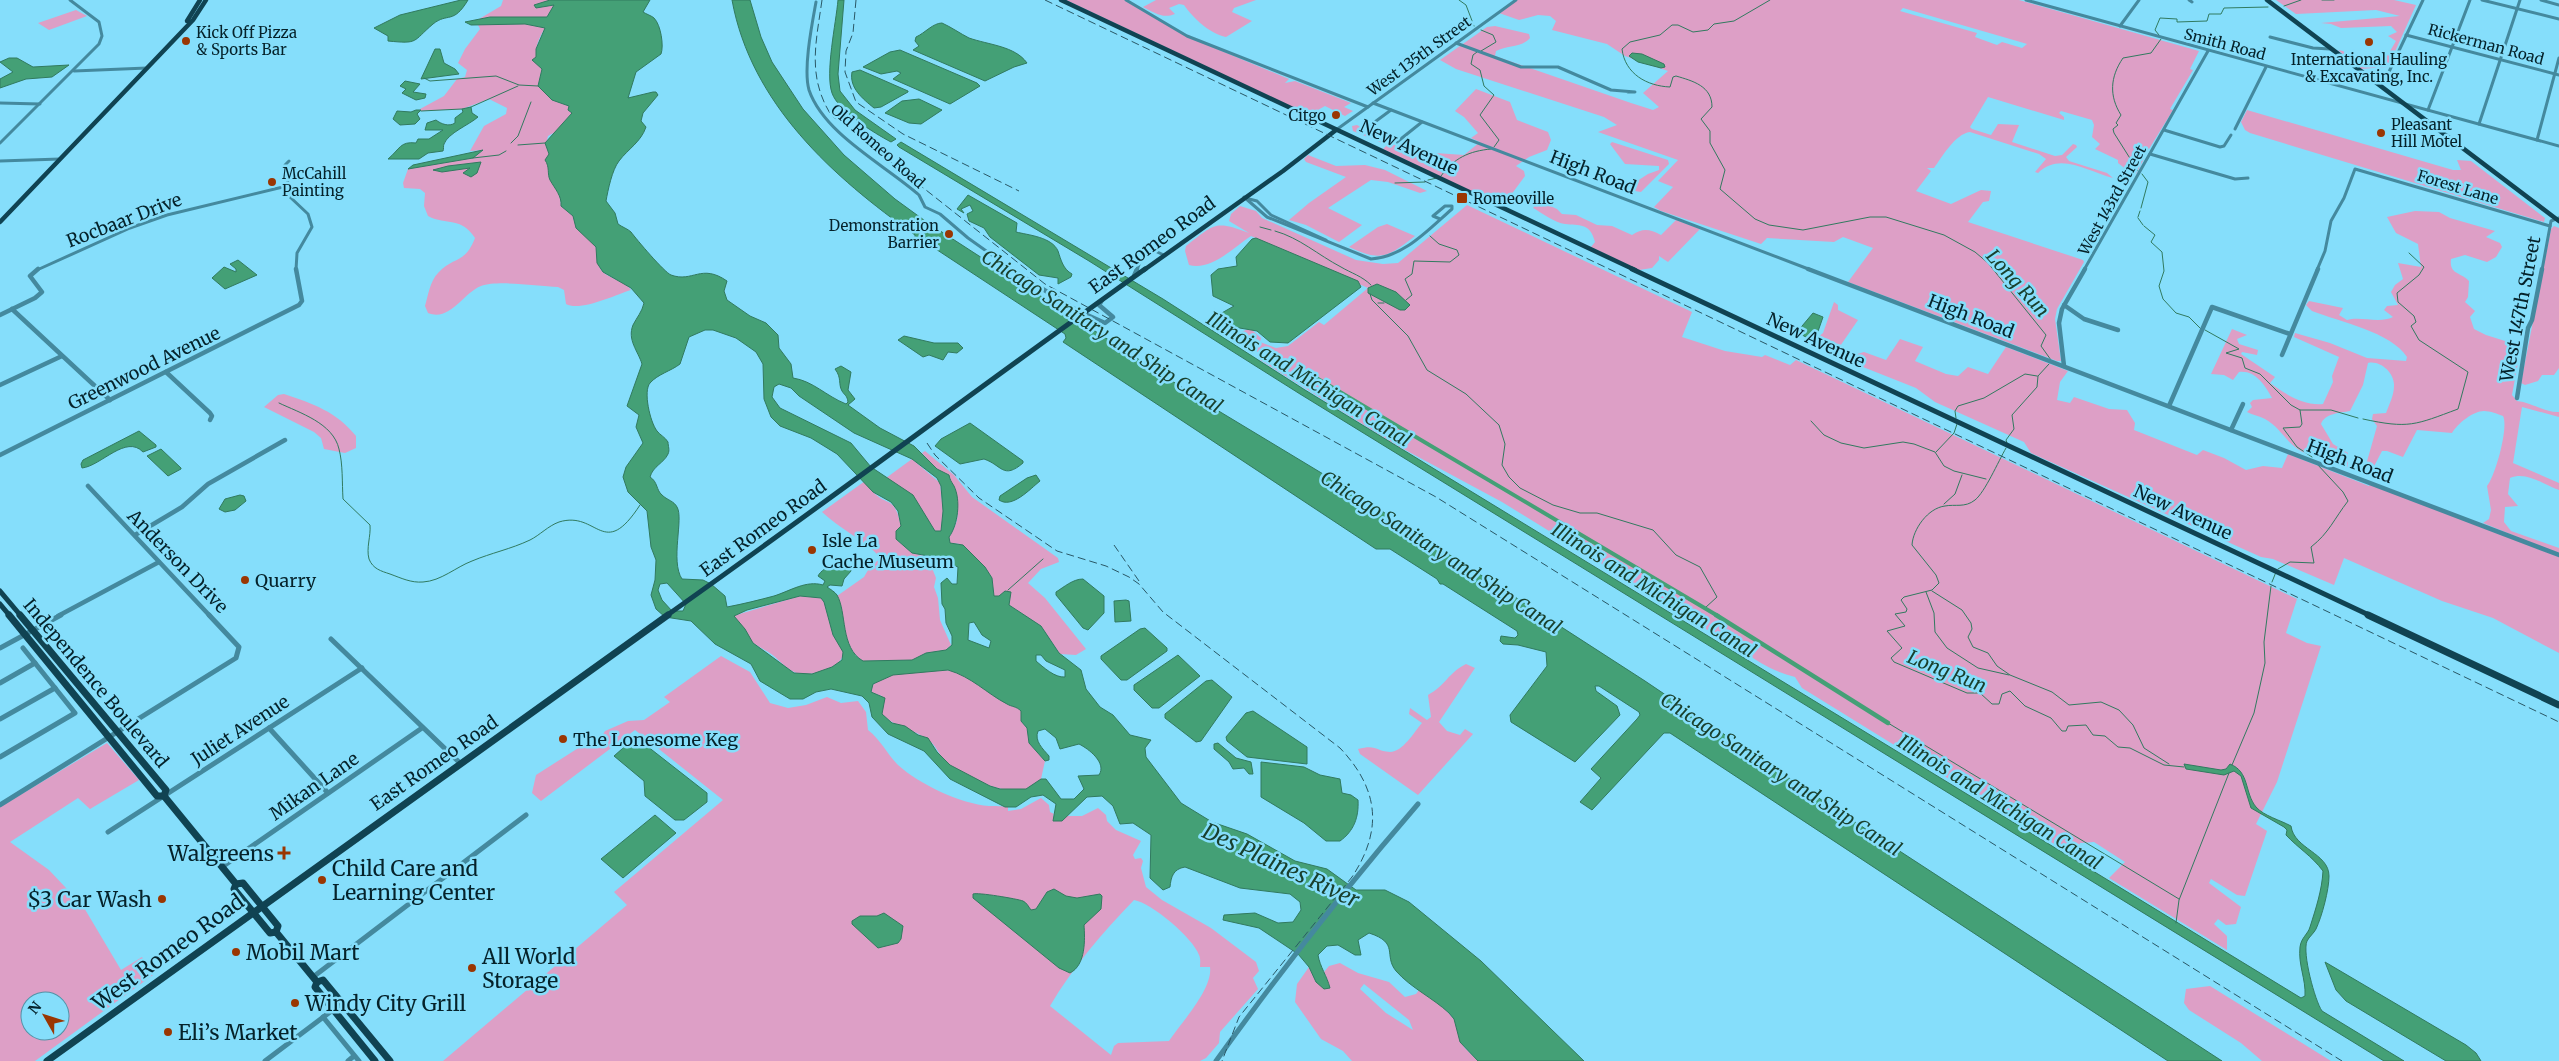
<svg xmlns="http://www.w3.org/2000/svg" width="2559" height="1061" font-family="Merriweather,serif">
	<style>
		.green { fill: #dd9fc6; fill-rule: evenodd }
		.water { fill: #44a076; stroke: #317a5f; fill-rule: evenodd }
		.lines { fill: none; stroke-linecap: round; stroke-linejoin: round }
		.stream { stroke: #317a5f; stroke-width: 1 }
		.canal-far1 { stroke: #44a076; stroke-width: 4 }
		.canal { stroke: #44a076; stroke-width: 4.5 }
		.minor-far2 { stroke: #44899e; stroke-width: 3 }
		.minor-far1 { stroke: #44899e; stroke-width: 4.5 }
		.minor { stroke: #44899e; stroke-width: 5 }
		.major-far2 { stroke: #104352; stroke-width: 4.5 }
		.major-far1 { stroke: #104352; stroke-width: 5 }
		.major { stroke: #104352; stroke-width: 7 }
		.rail { stroke: #2a5866; stroke-width: 1; stroke-dasharray: 8 4; stroke-linecap: butt }
		.poi-dot { fill: #9a3602; stroke: #85defb; stroke-width: 2 }
		.labels { text-anchor: middle; dominant-baseline: central; stroke-width: 5; stroke-linejoin: round; paint-order: stroke }
		.far-poi-label { font-size: 15px; fill: #05222a; stroke: #85defb; text-anchor: start }
		.far-street-label { font-size: 15px; fill: #05222a; stroke: #85defb }
		.street-label { font-size: 18px; fill: #05222a; stroke: #85defb }
		.poi-label { font-size: 18px; fill: #05222a; stroke: #85defb; text-anchor: start }
		.water-label { font-size: 19px; font-style: italic; fill: #19402e; stroke: #85defb }
		.near-poi-label { font-size: 21px; fill: #05222a; stroke: #85defb; text-anchor: start }
		.near-street-label { font-size: 21px; fill: #05222a; stroke: #85defb }
		.near-water-label { font-size: 22px; font-style: italic; fill: #19402e; stroke: #85defb }
	</style>
	<rect width="100%" height="100%" fill="#85defb"/>
	<g class="green">
		<path d="M503,0H557L536,8L554,5L547,17L479,19L501,6Z"/>
		<path d="M1066,0H1125L1193,39L1289,79L1285,83L1295,81L1351,103L1344,107L1353,111L1345,116L1325,106L1309,115Z"/>
		<path d="M1156,0H1256L1234,8L1232,12L1252,21L1226,37C1210,34 1193,18 1184,5L1179,4L1169,8L1175,14C1163,19 1155,13 1143,7Z"/>
		<path d="M1517,0H2019L2199,51L2190,69L2193,70L2170,109L2173,110L2149,149L2141,150L2144,159L2136,174H2132L2118,163V160L2095,149L2100,144L2092,137L2094,125L2092,120L2061,111L2059,113L2064,117V120L1988,97L1970,127L1972,129L1991,135L1998,124L2019,125L2012,142L2055,156L2062,155L2073,144L2076,145L2077,147L2066,157L2069,161L2107,173L2113,178C2089,172 2060,151 2038,173L2035,172L2046,159L2039,154L1970,132C1955,134 1942,157 1934,168H1927L1931,171L1916,191L1951,204L1981,190L1991,191L1989,201L1983,202L1968,222L2083,260L2084,262L2057,309L2055,319L2061,361H2057L1848,282L1873,248L1843,237L1834,242L1767,238L1761,244L1661,211L1654,207L1673,187L1658,181L1678,160L1598,132L1617,125L1604,117L1456,69L1440,60L1487,27L1495,26L1529,34L1530,38C1521,48 1507,45 1496,51L1495,56L1631,103L1653,110L1659,107L1643,93L1668,71L1625,56L1607,44L1552,30L1556,21L1550,16L1538,15L1519,20L1499,13ZM1903,8L2017,41L2027,44L2022,48L2002,42L1997,45L1975,37L1977,33L1900,11Z"/>
		<path d="M2276,0H2394L2416,5L2388,67L2360,69L2338,50L2343,51L2361,65L2383,63L2396,41L2388,36L2397,32L2391,26L2341,28L2331,24L2321,23L2400,16L2376,10L2296,14Z"/>
		<path d="M76,10L87,16L49,30L38,23Z"/>
		<path d="M525,24L545,28C537,41 531,56 542,69L538,86L552,100L569,106L568,110L572,113L559,130L548,136L546,144L549,154V177L560,195L561,206L573,216C575,231 590,235 596,248C600,257 595,265 604,273C612,279 626,282 631,290C615,295 580,312 566,304L564,290L558,287C538,286 498,280 481,286C463,293 450,322 428,313L425,306C428,296 430,281 438,273C454,256 465,264 475,238C461,216 447,226 428,216L424,206L425,193L420,189L404,188L403,183L408,169L473,158L483,150L470,151L484,126L506,114L507,108L489,99L462,109L421,111L420,109L444,96L457,79L465,77L467,70L458,63L465,49L480,29L478,25Z"/>
		<path d="M1476,89L1510,102L1517,120L1548,132L1551,140L1547,150L1529,157L1516,166L1524,171L1525,176L1508,199L1491,201L1383,149L1387,145L1353,131L1352,126L1357,125L1406,151L1464,155L1480,142L1471,138L1478,133L1464,117L1455,111Z"/>
		<path d="M2247,110L2453,170H2461L2457,160L2471,161L2545,218L2544,222L2250,133L2245,130L2241,122Z"/>
		<path d="M1612,142L1668,160L1669,164L1641,192L1635,191L1631,185L1648,174L1659,170V166L1625,164L1610,144Z"/>
		<path d="M1308,155L1336,166L1365,165L1385,170L1427,191L1420,193L1388,182L1371,180L1328,208L1362,225L1339,242L1306,225L1289,220L1309,203L1346,177L1306,162L1304,159Z"/>
		<path d="M1539,201L1557,209L1562,214L1576,215L1597,225L1612,226L1632,235C1643,228 1649,229 1661,235L1676,220L1700,229L1668,262L1659,256V260L1652,268L1639,270L1591,247L1595,242C1590,222 1579,226 1565,224C1555,223 1542,213 1533,208Z"/>
		<path d="M1467,205L1692,312L1682,337L1725,351L1762,357L1765,355L1790,365L1796,360L2297,599L2286,633L2307,643L2321,646L2277,782L2256,824L2267,831L2245,896L2237,895L2211,879L2209,883L2241,907L2236,924L2226,925L2218,919L2214,924L2227,936V950L2109,878L2125,862L2094,842L2080,843L2077,858L1802,688L1795,677C1776,672 1760,664 1745,652L1609,572L1601,563L1502,502L1396,445L1260,360L1263,355L1231,336L1246,330H1252L1261,338L1260,342L1276,348L1288,346L1319,322L1324,325L1368,288L1251,236C1233,248 1211,271 1189,265L1185,251L1186,246C1215,224 1214,220 1249,233L1229,221L1231,214L1240,206L1256,211L1262,218L1356,260L1383,264L1398,263Z"/>
		<path d="M2415,211L2439,212L2450,218L2495,231L2486,237L2500,243L2502,247L2496,257L2487,262L2465,255L2451,259C2449,275 2461,272 2469,281L2468,297L2465,302L2475,311L2470,317L2474,329L2486,335L2521,346L2512,395L2517,401C2531,402 2545,413 2559,412V417L2522,407L2513,463L2559,483V490C2543,484 2526,471 2510,478L2508,494L2518,506L2505,507L2504,522L2511,531L2559,548V554L2483,523L2489,519L2491,510L2487,486C2495,477 2509,427 2503,416C2498,414 2490,411 2484,411C2473,411 2457,424 2452,433L2417,430L2403,457L2387,451H2382L2370,474L2364,472L2377,426L2372,419L2373,414L2386,413C2389,405 2394,395 2394,386C2395,373 2380,360 2368,363L2363,385L2350,411C2340,413 2325,413 2321,424L2333,444L2348,453V467L2344,468L2337,465L2323,450L2315,451V456C2288,451 2285,430 2265,419C2259,416 2253,415 2247,412L2252,407L2250,403L2253,400L2272,398C2265,385 2255,370 2239,372L2233,380L2224,375L2211,374L2232,329L2247,335L2237,339L2239,344L2258,350L2257,355L2242,352L2241,354L2275,377L2270,383C2285,394 2304,406 2323,404L2333,382L2332,376L2339,357L2294,337L2295,333L2330,343L2367,358L2406,361L2407,357C2391,332 2340,322 2312,311L2306,305L2309,301L2343,308L2339,315L2347,320C2361,316 2379,324 2393,317L2384,310L2387,306L2398,305L2391,292L2395,285L2403,279L2398,263L2421,267L2418,244L2396,233L2387,217Z"/>
		<path d="M1387,224L1415,236C1388,257 1381,262 1349,247L1378,227Z"/>
		<path d="M2554,226L2559,228V368L2554,375H2542L2538,381L2525,385L2521,383L2551,229Z"/>
		<path d="M1834,302L1838,305V310L1858,320L1836,352L1811,343L1823,333Z"/>
		<path d="M1900,339L1923,347L1915,361L1946,374L1958,376L1968,367L1988,374L2006,347L2068,371L2060,382L2057,400L2070,403L2074,397L2109,409L2127,410L2135,423L2134,430L2197,455L2203,450L2224,458L2246,470L2263,466L2282,468L2288,454L2369,486L2371,483L2559,556V653L2493,618L2442,601L2344,558L2334,585L2273,559L2261,557L2031,453L2024,442L1935,402L1916,388L1863,367L1854,355L1864,352L1886,360Z"/>
		<path d="M284,394C312,403 337,412 356,436V448L345,453L324,449L321,438L314,432L264,407L278,395Z"/>
		<path d="M925,451L954,475L972,497L1058,558L1059,562L1041,569L1028,583L1045,598L1086,649L1076,655L1060,654L1041,626L1009,605L1010,598L994,596L992,578L985,567L960,544L950,543L949,537C966,514 953,498 949,475L937,469L922,453Z"/>
		<path d="M912,459L940,483L943,511L941,531H935L921,509L886,478Z"/>
		<path d="M865,481C868,484 870,488 872,491C888,508 894,494 901,526L896,531V539L912,553L922,555L930,563L936,578L934,587L938,598L940,620L951,645L946,650L926,653L912,660L863,661C842,649 844,615 837,596L864,577L871,565L879,560L880,557C863,539 840,529 822,512Z"/>
		<path d="M800,596L821,598L824,602L833,635L844,652C841,663 835,666 825,670C799,679 793,674 774,656C767,650 757,647 751,641C745,634 741,624 733,616Z"/>
		<path d="M721,656L750,672L770,703L788,708L806,705L827,697L841,703L858,701L866,712L868,730C881,740 887,754 898,765C919,784 961,804 989,806C997,806 1000,806 1008,807V811L1021,809L1041,798L1049,805L1050,812L1054,814L1053,816L1062,821L1066,816H1082L1098,808L1106,815L1107,821L1116,830L1141,841L1133,855L1135,859L1141,858L1143,861L1141,868L1146,887L1162,900L1211,928L1256,962L1259,971L1253,978L1258,989L1220,1032L1219,1043L1206,1058L1200,1061H443L627,905L614,892L723,800L635,730L541,801L532,793L536,775L583,745L600,739L605,731L628,721L644,720L670,702L664,697ZM1134,900C1152,903 1193,938 1199,955C1201,959 1200,964 1200,967H1210C1213,989 1181,1023 1169,1041L1118,1043L1114,1046L1111,1055L1050,1006C1073,967 1102,933 1134,900Z"/>
		<path d="M1466,664L1475,668L1439,722L1447,731L1460,735L1465,729L1473,734L1418,795L1360,754L1358,749C1377,744 1375,751 1390,752C1403,752 1414,732 1422,723L1409,714L1410,708L1427,720L1431,717L1428,695C1446,685 1448,673 1466,664Z"/>
		<path d="M941,670C965,669 985,689 1004,702C1010,706 1016,705 1021,711V721L1027,728L1029,743L1045,761L1041,779C1037,782 1032,787 1028,789C1008,798 960,775 946,762C940,756 937,748 932,743C917,729 896,729 882,714L884,700L882,696L872,693V686C887,668 920,674 941,670Z"/>
		<path d="M107,743L139,780L90,809L78,798L10,842L49,870L83,906L121,970L142,957L153,975L35,1061H0V807ZM30,1001H60V1031H30Z"/>
		<path d="M1340,963L1358,973L1389,982L1405,997L1416,994L1419,990L1441,1005L1454,1019L1464,1047L1478,1061H1352L1343,1051L1321,1039L1295,1002L1297,984L1309,967L1316,982L1328,981L1324,972L1329,966ZM1364,984L1409,1020L1413,1030L1386,1013L1360,989Z"/>
		<path d="M2210,986L2331,1061H2262L2241,1043L2189,1010L2184,1003L2186,989Z"/>
	</g>
	<g class="water">
		<path d="M461,0H468C453,25 448,12 433,24C412,42 419,44 388,41V36L374,28L400,15Z"/>
		<path d="M550,0H650L643,12C646,14 652,16 654,18C661,25 664,46 661,54L636,72L628,98L653,92H656L658,95L643,113L641,121L646,127C641,142 628,149 619,161C612,170 608,190 606,201L615,213L618,224C622,227 628,229 631,232C637,240 664,272 671,275C693,283 701,263 727,281L724,291L727,300L750,316L766,323L778,335L779,348L791,364L793,378C813,381 826,396 846,404L848,402C847,395 845,396 842,391C838,384 842,378 835,369L841,366L851,372L848,390L855,399L848,405L880,428L914,446L937,469L949,475C950,480 951,481 954,486C961,500 958,525 949,537L950,543L963,545L985,567L992,578L994,596H999L1005,591L1011,592L1009,605L1041,626L1059,653L1081,670L1086,689L1100,707L1113,715L1130,735L1151,740L1145,748L1146,757L1181,803L1212,822L1247,834L1295,861L1327,869L1356,890H1385L1409,902L1481,961L1584,1061H1478L1460,1042L1454,1019L1449,1013C1433,998 1411,988 1396,971C1383,955 1400,943 1369,933L1358,940L1361,955H1355L1338,945L1327,946L1318,955C1320,967 1327,976 1330,988L1324,989L1316,982L1309,967L1298,954L1259,928L1223,920L1224,915L1255,913L1278,923L1293,922L1301,910L1300,902L1290,894L1240,888L1185,867C1173,869 1171,877 1170,887L1163,890L1150,878L1151,835L1133,823L1120,824L1113,806L1102,796L1087,797L1062,821H1053L1056,804L1043,795L1031,797L1016,807H1005L950,779L924,751L888,734L872,717L869,703L862,696L831,689L816,692L803,699H790L760,681L751,664L715,644L691,621L665,617L656,609L651,595L655,580L656,560L651,547L647,511L628,492L623,477L626,467L643,443L636,427L639,415L627,406L642,364C638,351 627,340 633,325C637,317 642,312 644,303L631,288L603,272L597,263L596,247L576,228L573,216L561,206C562,196 555,189 550,180C547,174 550,167 545,160L549,154L545,143L572,113L568,110L569,106L552,100L538,86L542,69L532,60L536,57V49L545,28L525,24L471,25L465,22L490,17H547L554,5L536,8L534,5ZM705,330H713L736,338L756,352L763,364L764,399L771,417L780,426L811,438L837,454L873,492L891,502L898,511L901,526L896,531V539L912,553L934,557L958,567L957,584H952L947,578L941,583L942,604L945,609L946,623L952,636V645L946,650L926,653L912,660L863,661C840,648 847,612 837,595C835,592 830,589 827,587L830,585L842,586L844,579L851,571L850,568C840,563 824,565 818,576L825,581L823,585C806,580 790,591 774,596C759,600 743,604 727,607L725,596L711,584L703,580L682,579C670,561 684,518 677,507C674,501 667,500 662,495C656,490 658,482 650,477C653,466 664,463 668,454C670,450 668,446 668,442C665,437 660,435 657,431C650,422 643,391 650,383C658,374 671,371 680,364L689,337ZM779,384L791,388L799,396L854,433L912,459L937,478L941,486L943,511L941,531H935L913,495L871,467L851,443L780,408L772,397L774,387ZM667,583L686,604L683,611H672L662,600L658,590L660,584ZM800,596L821,598L824,602L833,635L843,652L842,660L832,667L812,674L794,673L753,643L745,629L734,616L747,610ZM974,622L982,635L991,641L989,648L968,640L969,623ZM1036,655H1041L1046,661L1065,670V677C1055,678 1043,667 1036,661ZM948,670C972,677 986,693 1007,704C1012,707 1016,706 1021,711V721L1027,728L1029,743L1045,761L1049,760V756C1043,749 1034,741 1038,731L1045,729L1056,738L1060,749L1079,744C1089,749 1107,763 1099,775L1078,776L1084,789L1074,799H1061L1046,779H1041L1026,789H1000L990,786L950,765L937,752L928,738L918,735L905,726L892,723L882,714L885,698L871,692L873,684L893,675Z"/>
		<path d="M732,0H750L761,37L772,62L803,109L844,155L895,199L928,223L1217,410L1343,486L1645,681L1835,809L2222,1061H2168L1670,733H1664L1592,810L1580,802L1601,778L1591,769L1637,719L1640,715L1639,712L1599,686H1595L1596,691L1617,706L1620,715L1575,762L1511,722L1510,715L1547,666L1546,652L1518,645L1503,644L1500,641L1501,636L1515,638L1518,635L1517,631L1443,584H1440L1437,579L1390,549H1376L1063,342L1066,338L1065,334L919,238H915V235C833,177 751,104 732,0Z"/>
		<path d="M838,0H844L838,74L840,91L855,110L896,139L891,142C874,133 838,111 832,93C825,73 836,23 838,0Z"/>
		<path d="M942,23C951,27 961,34 969,38C989,45 1015,46 1027,63L1014,67L985,81L913,50L919,46L915,41L916,37C925,33 933,23 942,23Z"/>
		<path d="M435,49H440L444,63L455,69L459,74L421,79Z"/>
		<path d="M900,50L977,83L980,86L950,104L893,79L901,73L897,71L881,74L863,67L890,52Z"/>
		<path d="M1632,53L1642,54L1664,64L1665,67L1661,68L1638,62L1629,56Z"/>
		<path d="M17,58L33,67L69,65L52,77L26,79L0,88V79L13,72L0,62L9,58Z"/>
		<path d="M860,70L908,91V92L881,107L874,108C863,99 849,88 852,72Z"/>
		<path d="M405,81L420,84L413,92L426,94L425,98L416,100L402,93L406,89L400,86Z"/>
		<path d="M919,99L942,110L921,124L909,123L885,113L902,101Z"/>
		<path d="M471,107L472,113L478,117C469,125 448,133 444,144C443,146 444,149 443,151L428,153L419,159H388C400,149 400,141 416,143L418,139H429L443,130H425L427,123L436,120C441,124 449,127 455,123V118L463,112L462,109Z"/>
		<path d="M416,110H421L417,114L420,119L415,124L400,125L393,119L397,111L411,112Z"/>
		<path d="M901,142L1163,299L1305,390L2301,998L2305,996C2306,979 2298,965 2300,947C2301,938 2308,934 2310,927C2316,908 2322,890 2323,871C2312,856 2298,848 2286,835L2287,830L2284,827L2251,808L2241,776L2234,771L2224,775L2186,769L2184,764L2221,770L2226,769L2230,764C2250,772 2244,792 2256,807C2264,816 2280,820 2291,826C2294,849 2329,853 2329,876C2329,890 2322,916 2316,929C2314,933 2309,937 2307,941C2302,953 2315,1001 2322,1011L2404,1061H2384L1300,394L1089,261L899,147L897,145Z"/>
		<path d="M483,150L473,158L408,169L413,165Z"/>
		<path d="M481,162L477,173L471,177L463,173L470,168L442,172L433,170L448,166Z"/>
		<path d="M968,195L1017,223L1016,232C1028,235 1052,237 1058,251C1061,260 1063,269 1072,274L1071,277L1058,284V278L1039,275L990,237L984,228L969,221L967,214L973,211L970,205L961,209L964,213L957,209Z"/>
		<path d="M1256,238L1358,281L1361,287L1288,343L1270,342L1257,331L1228,326L1221,320L1220,314L1234,306L1213,296L1211,275L1218,269L1237,266L1236,257L1252,239Z"/>
		<path d="M238,260L257,275L225,289L212,278L224,267L236,272V269L230,264Z"/>
		<path d="M1377,284L1396,292L1410,305L1405,310H1400L1368,293V288Z"/>
		<path d="M1813,313L1823,317L1816,337L1811,340L1797,332Z"/>
		<path d="M904,336L934,343H958L963,348L957,353L948,352L943,360L929,355L923,357L898,340Z"/>
		<path d="M970,423L1023,461V463C1003,480 1002,465 984,459L960,464L935,446L941,439Z"/>
		<path d="M139,431L156,445V447L143,452C126,434 101,466 82,468L81,464L83,460Z"/>
		<path d="M161,449L181,468V469L168,476L147,456Z"/>
		<path d="M1036,475L1040,481C1030,489 1012,509 999,500L1000,496L1027,478Z"/>
		<path d="M240,495L244,496L246,501L235,510L225,512L219,509L225,499Z"/>
		<path d="M1083,579L1104,596V613L1088,630L1083,628L1056,595V592C1064,587 1073,579 1083,579Z"/>
		<path d="M1126,600L1129,601L1131,621L1115,622L1114,601Z"/>
		<path d="M1145,628L1167,648V651L1127,680H1121L1101,659V656L1140,629Z"/>
		<path d="M1178,655L1200,676L1159,708H1152L1134,690V685Z"/>
		<path d="M1212,680L1232,697L1201,741L1196,742L1165,718V714L1206,681Z"/>
		<path d="M1253,711L1307,747V764L1247,757L1227,741L1226,737L1246,713Z"/>
		<path d="M638,739L707,793V802L684,820H675L645,796L644,781L614,756L631,741Z"/>
		<path d="M1218,743L1236,758L1251,762L1253,774H1249L1244,768L1233,769L1229,762L1214,749V744Z"/>
		<path d="M1261,762L1304,767L1320,775L1340,779L1342,793L1351,795L1358,800C1359,817 1354,831 1340,841H1326L1304,823L1261,797Z"/>
		<path d="M655,815L676,833L623,878L601,859Z"/>
		<path d="M1054,889L1066,896L1077,898L1100,894L1102,896L1101,909L1084,925C1085,939 1086,965 1070,973L1059,968L973,898V894C977,892 1018,899 1023,901C1027,903 1028,906 1031,910L1036,909L1047,892Z"/>
		<path d="M884,913L903,926L901,939L898,943L878,948L852,924V921L860,916H877Z"/>
		<path d="M2325,962L2466,1045L2476,1053L2481,1061H2446L2346,1001L2336,990Z"/>
	</g>
	<g class="lines">
		<g class="stream">
			<path d="M1459,0L1466,5L1474,26"/>
			<path d="M1770,0L1734,21L1714,24L1708,30L1693,32L1678,25H1672L1660,35L1630,42L1622,49C1625,74 1647,86 1670,87L1673,77L1676,76C1693,81 1712,86 1712,107L1701,119L1710,131V143L1725,170L1720,189L1755,219L1769,225L1803,230L1870,217H1886L1944,235L1975,252L1988,263L2046,335L2041,346L2051,360"/>
			<path d="M2322,0H2334"/>
			<path d="M2284,6L2301,0"/>
			<path d="M1481,30L1493,35L1496,42L1481,51"/>
			<path d="M2159,35L2155,30L2160,18L2177,19V22L2207,21L2209,14H2221L2224,8L2268,7"/>
			<path d="M1477,52L1473,55L1471,64L1480,70L1484,86L1494,95L1480,115L1499,140L1494,147"/>
			<path d="M424,78L430,81L496,76L519,85L538,86"/>
			<path d="M471,107L518,86"/>
			<path d="M421,111L462,109"/>
			<path d="M511,143L518,136L531,102"/>
			<path d="M518,145L545,143"/>
			<path d="M473,158L499,155L506,151"/>
			<path d="M2138,171L2114,133L2113,129L2118,125L2116,123L2121,115C2109,96 2110,77 2123,58L2151,53L2161,39"/>
			<path d="M1441,176C1454,158 1469,151 1491,149"/>
			<path d="M1428,180L1437,178"/>
			<path d="M1395,183L1425,182"/>
			<path d="M2141,208L2148,182L2142,174"/>
			<path d="M2138,217L2140,211"/>
			<path d="M2138,218L2143,225"/>
			<path d="M2144,226L2155,235L2151,242L2162,252L2164,271L2159,286L2163,299L2176,313L2189,317L2201,329"/>
			<path d="M1260,227L1271,230"/>
			<path d="M1275,231C1300,238 1318,255 1341,267C1351,273 1362,276 1371,285"/>
			<path d="M1370,294L1372,300L1408,336L1427,370L1466,394L1499,425L1505,444L1502,465L1509,477L1520,488L1553,505L1580,513H1597L1653,530L1676,555L1700,567L1717,597L1705,608"/>
			<path d="M1406,300L1412,295L1405,279L1412,274L1414,261L1450,262L1459,255L1457,250L1439,244L1430,236"/>
			<path d="M1378,303H1384"/>
			<path d="M2205,330L2239,349L2226,353L2242,358L2245,368L2260,374L2291,405L2300,410H2331L2358,418"/>
			<path d="M2038,376L2049,364"/>
			<path d="M279,403C300,413 333,423 339,449C343,464 342,483 343,499L370,525C371,536 366,548 369,559C373,569 381,571 390,574C401,578 411,583 423,582C441,581 456,567 472,561C491,553 511,549 530,540C540,535 548,526 559,522C598,510 603,562 640,505"/>
			<path d="M2300,410L2302,424L2300,427L2283,428L2297,447L2312,457"/>
			<path d="M1956,418L1955,411L1958,406L1984,398L2025,374L2037,376"/>
			<path d="M2363,419C2409,429 2415,425 2458,409L2468,372L2419,340L2411,326L2416,322L2414,316L2398,302L2397,293L2419,275L2424,267L2409,253"/>
			<path d="M1811,421L1824,435L1841,443L1864,448L1903,442L1914,444L1935,452L1944,466L1954,471L1986,479"/>
			<path d="M2007,443L2006,440L2014,429L2012,415L2037,387L2038,376"/>
			<path d="M2006,448C1998,462 1985,492 1975,500C1965,508 1955,504 1945,506C1928,508 1913,529 1912,545L1936,575L1939,583L1932,590L1904,597L1901,600L1907,609L1906,612L1895,614L1905,626L1887,631L1902,648L1891,658L1894,662L1967,693H1980L1992,704H1999L2002,694L2010,691L2025,706L2051,718L2062,731H2066L2068,726L2086,725L2093,735L2105,736L2118,747L2130,748L2164,765L2184,767"/>
			<path d="M1936,452L1954,433L1957,424"/>
			<path d="M1944,504L1955,494L1962,475"/>
			<path d="M2278,569L2290,562L2314,563L2311,547C2329,533 2334,519 2348,501L2343,492L2317,464"/>
			<path d="M2272,582L2276,572"/>
			<path d="M1008,590L1043,559"/>
			<path d="M1932,591L1962,610L1971,623L1972,629L1968,637L1973,647L1988,653L1997,666L2010,675L2052,692L2069,705L2101,702L2119,710L2133,725L2144,748L2169,764"/>
			<path d="M1926,592L1934,613L1935,632L1947,648L1978,668L2009,675"/>
			<path d="M1888,723L2179,899"/>
			<path d="M2232,765L2254,713L2265,663L2264,642L2271,586"/>
			<path d="M2176,923L2179,900L2229,773"/>
		</g>
		<path class="canal-far1" d="M1313,376L1718,616"/>
		<path class="canal" d="M1716,615L1888,723"/>
		<g class="minor-far2">
			<path d="M1126,0L1187,36L1368,107"/>
			<path d="M2026,0L2559,146"/>
			<path d="M2189,0L2192,2"/>
			<path d="M2482,0L2559,19"/>
			<path d="M2541,0L2559,5"/>
			<path d="M816,2C812,24 803,69 809,90C824,134 885,165 919,195L925,207L940,214L968,238L1013,270"/>
			<path d="M2120,26L2139,0"/>
			<path d="M2406,35L2559,75"/>
			<path d="M2270,37L2313,48L2330,49"/>
			<path d="M1456,43L1521,67H1558L1611,90L1635,92H1628"/>
			<path d="M74,71L147,68"/>
			<path d="M2391,79L2387,76L2423,0"/>
			<path d="M0,103L40,104"/>
			<path d="M1373,103L1811,270"/>
			<path d="M2428,110L2470,0"/>
			<path d="M2479,124L2520,0"/>
			<path d="M1368,127L1391,110"/>
			<path d="M2235,129L2266,67"/>
			<path d="M1336,130L1516,0"/>
			<path d="M2164,130L2220,147L2224,146L2231,135"/>
			<path d="M2537,140L2559,58"/>
			<path d="M1397,142L1422,122"/>
			<path d="M0,143L99,44L102,36L99,22L70,0"/>
			<path d="M2150,154L2235,179L2248,178"/>
			<path d="M0,161L60,159"/>
			<path d="M289,161L285,165L290,197L308,214L312,227L297,253L296,270"/>
			<path d="M1244,197L1267,217L1371,259C1404,257 1428,230 1452,209V206H1445L1433,216L1440,219"/>
			<path d="M1245,198L1257,201L1271,215L1326,240"/>
			<path d="M37,270L130,228L167,215L287,186"/>
			<path d="M1137,270L1144,251H1155L1164,255"/>
			<path d="M2084,270L2208,51"/>
			<path d="M2317,270L2325,251L2331,221L2344,198L2355,169L2550,226"/>
			<path d="M2542,270L2551,221L2559,218"/>
		</g>
		<g class="minor-far1">
			<path d="M1011,269L1076,310L1105,323L1113,317L1099,305L1102,300"/>
			<path d="M1808,269L2559,555"/>
			<path d="M1134,276L1137,269"/>
			<path d="M2064,305L2084,319L2118,330"/>
			<path d="M12,309L110,400"/>
			<path d="M0,315L35,298L42,292L30,276L38,269"/>
			<path d="M2282,355L2318,269"/>
			<path d="M2064,366L2059,323L2062,309L2085,269"/>
			<path d="M166,372L210,413L212,416L210,420"/>
			<path d="M0,385L62,356"/>
			<path d="M2517,398L2528,328L2532,320L2542,269"/>
			<path d="M2169,406L2212,307L2290,334"/>
			<path d="M2231,430L2243,404"/>
			<path d="M0,455L299,305L302,301L296,269"/>
			<path d="M88,486L210,616"/>
			<path d="M135,535L182,507L208,484L285,440"/>
			<path d="M58,616L159,562"/>
		</g>
		<g class="minor">
			<path d="M331,639L460,763"/>
			<path d="M0,648L61,615"/>
			<path d="M0,683L35,663"/>
			<path d="M0,719L55,688"/>
			<path d="M269,728L328,793"/>
			<path d="M0,757L75,713L23,648"/>
			<path d="M0,805L236,658L239,647L209,615"/>
			<path d="M108,832L362,668"/>
			<path d="M222,867L422,728"/>
			<path d="M313,977L526,815"/>
			<path d="M323,1017L359,1061"/>
			<path d="M265,1061L342,1003"/>
			<path d="M348,1061L354,1056"/>
			<path d="M1216,1061C1280,972 1346,887 1418,804"/>
		</g>
		<g class="major-far2">
			<path d="M1061,0L1635,270"/>
			<path d="M2267,0L2559,221"/>
			<path d="M189,21H187L200,0"/>
			<path d="M0,222L193,20L206,0"/>
			<path d="M1144,270L1283,171L1336,130"/>
		</g>
		<g class="major-far1">
			<path d="M1632,269L2371,616"/>
			<path d="M0,591L21,616"/>
			<path d="M0,604L10,616"/>
			<path d="M666,616C827,502 985,383 1145,269"/>
		</g>
		<g class="major">
			<path d="M9,615L157,796H164L236,884L243,883L278,926L276,932"/>
			<path d="M20,615L166,790L164,796"/>
			<path d="M2368,615L2559,705"/>
			<path d="M236,884L234,889L270,933L276,932L317,982L315,987L375,1061"/>
			<path d="M317,982L323,980L390,1061"/>
			<path d="M47,1061L668,615"/>
		</g>
		<g class="rail">
			<path d="M822,0C816,43 807,76 831,115L1045,284L1436,497L2342,1061"/>
			<path d="M856,0L853,33L846,51L845,72L856,102L903,134L1019,191"/>
			<path d="M1045,0L2559,722"/>
			<path d="M927,443L935,455L979,498L1057,551L1106,566L1129,577L1139,584L1163,612L1340,748C1379,789 1383,830 1352,877L1239,1017L1222,1061"/>
			<path d="M1114,545L1139,581"/>
		</g>
	</g>
	<g class="poi-dot">
		<circle cx="186" cy="41" r="5"/>
		<circle cx="2369" cy="42" r="5"/>
		<circle cx="1336" cy="115" r="5"/>
		<circle cx="2381" cy="133" r="5"/>
		<circle cx="272" cy="182" r="5"/>
		<rect x="1456" y="192" width="12" height="12" rx="2.5"/>
		<circle cx="949" cy="234" r="5"/>
		<circle cx="812" cy="550" r="5"/>
		<circle cx="245" cy="580" r="5"/>
		<circle cx="563" cy="739" r="5"/>
		<path d="M281.5 845.5h5v5h5v5h-5v5h-5v-5h-5v-5h5z"/>
		<circle cx="322" cy="880" r="5"/>
		<circle cx="162" cy="899" r="5"/>
		<circle cx="236" cy="952" r="5"/>
		<circle cx="472" cy="968" r="5"/>
		<circle cx="295" cy="1003" r="5"/>
		<circle cx="168" cy="1032" r="5"/>
	</g>
	<g class="labels">
		<g class="far-poi-label">
			<text x="196" y="32">Kick Off Pizza<tspan x="196" dy="17">&amp; Sports Bar</tspan></text>
			<text x="2369" y="59" text-anchor="middle">International Hauling<tspan x="2369" dy="17">&amp; Excavating, Inc.</tspan></text>
			<text x="1326" y="115" text-anchor="end">Citgo</text>
			<text x="2391" y="124">Pleasant<tspan x="2391" dy="17">Hill Motel</tspan></text>
			<text x="282" y="173">McCahill<tspan x="282" dy="17">Painting</tspan></text>
			<text x="1473" y="198">Romeoville</text>
			<text x="939" y="225" text-anchor="end">Demonstration<tspan x="939" dy="17">Barrier</tspan></text>
		</g>
		<g class="far-street-label">
			<text transform="translate(2225 44) rotate(15)">Smith Road</text>
			<text transform="translate(2486 44) rotate(15)">Rickerman Road</text>
			<text transform="translate(1419 56) rotate(-36)">West 135th Street</text>
			<text transform="translate(878 146) rotate(41)">Old Romeo Road</text>
			<text transform="translate(2458 187) rotate(17)">Forest Lane</text>
			<text transform="translate(2112 200) rotate(-61)">West 143rd Street</text>
		</g>
		<g class="street-label">
			<text transform="translate(1409 147) rotate(25)">New Avenue</text>
			<text transform="translate(1593 172) rotate(21)">High Road</text>
			<text transform="translate(124 220) rotate(-21)">Rocbaar Drive</text>
			<text transform="translate(1152 245) rotate(-36)">East Romeo Road</text>
			<text transform="translate(2520 309) rotate(-79)">West 147th Street</text>
			<text transform="translate(1971 316) rotate(21)">High Road</text>
			<text transform="translate(1816 340) rotate(25)">New Avenue</text>
			<text transform="translate(144 368) rotate(-26)">Greenwood Avenue</text>
			<text transform="translate(2350 461) rotate(21)">High Road</text>
			<text transform="translate(2183 512) rotate(25)">New Avenue</text>
			<text transform="translate(763 528) rotate(-36)">East Romeo Road</text>
			<text transform="translate(178 561) rotate(46)">Anderson Drive</text>
			<text transform="translate(96 683) rotate(50)">Independence Boulevard</text>
			<text transform="translate(240 730) rotate(-33)">Juliet Avenue</text>
			<text transform="translate(434 763) rotate(-35)">East Romeo Road</text>
			<text transform="translate(314 786) rotate(-35)">Mikan Lane</text>
		</g>
		<g class="poi-label">
			<text x="822" y="540">Isle La<tspan x="822" dy="21">Cache Museum</tspan></text>
			<text x="255" y="580">Quarry</text>
			<text x="573" y="739">The Lonesome Keg</text>
		</g>
		<g class="water-label">
			<text transform="translate(2018 283) rotate(48)">Long Run</text>
			<text transform="translate(1102 331) rotate(33)">Chicago Sanitary and Ship Canal</text>
			<text transform="translate(1309 379) rotate(32)">Illinois and Michigan Canal</text>
			<text transform="translate(1441 552) rotate(33)">Chicago Sanitary and Ship Canal</text>
			<text transform="translate(1654 590) rotate(32)">Illinois and Michigan Canal</text>
			<text transform="translate(1947 671) rotate(22)">Long Run</text>
			<text transform="translate(1781 774) rotate(33)">Chicago Sanitary and Ship Canal</text>
			<text transform="translate(2000 802) rotate(32)">Illinois and Michigan Canal</text>
		</g>
		<g class="near-poi-label">
			<text x="274" y="853" text-anchor="end">Walgreens</text>
			<text x="332" y="868">Child Care and<tspan x="332" dy="24">Learning Center</tspan></text>
			<text x="152" y="899" text-anchor="end">$3 Car Wash</text>
			<text x="246" y="952">Mobil Mart</text>
			<text x="482" y="956">All World<tspan x="482" dy="24">Storage</tspan></text>
			<text x="305" y="1003">Windy City Grill</text>
			<text x="178" y="1032">Eli’s Market</text>
		</g>
		<g class="near-street-label">
			<text transform="translate(168 952) rotate(-36)">West Romeo Road</text>
		</g>
		<g class="near-water-label">
			<text transform="translate(1281 865) rotate(25)">Des Plaines River</text>
		</g>
	</g>
	<g transform="translate(45 1016) rotate(309)"><circle r="24" fill="#85defb" stroke="#5293a7"/>
	<path d="M0-4L9 19L0 12L-9 19Z" fill="#9a3602"/>
	<text y="-8" font-size="14" font-weight="bold" text-anchor="middle" fill="#05222a">N</text>
	</g>
</svg>
